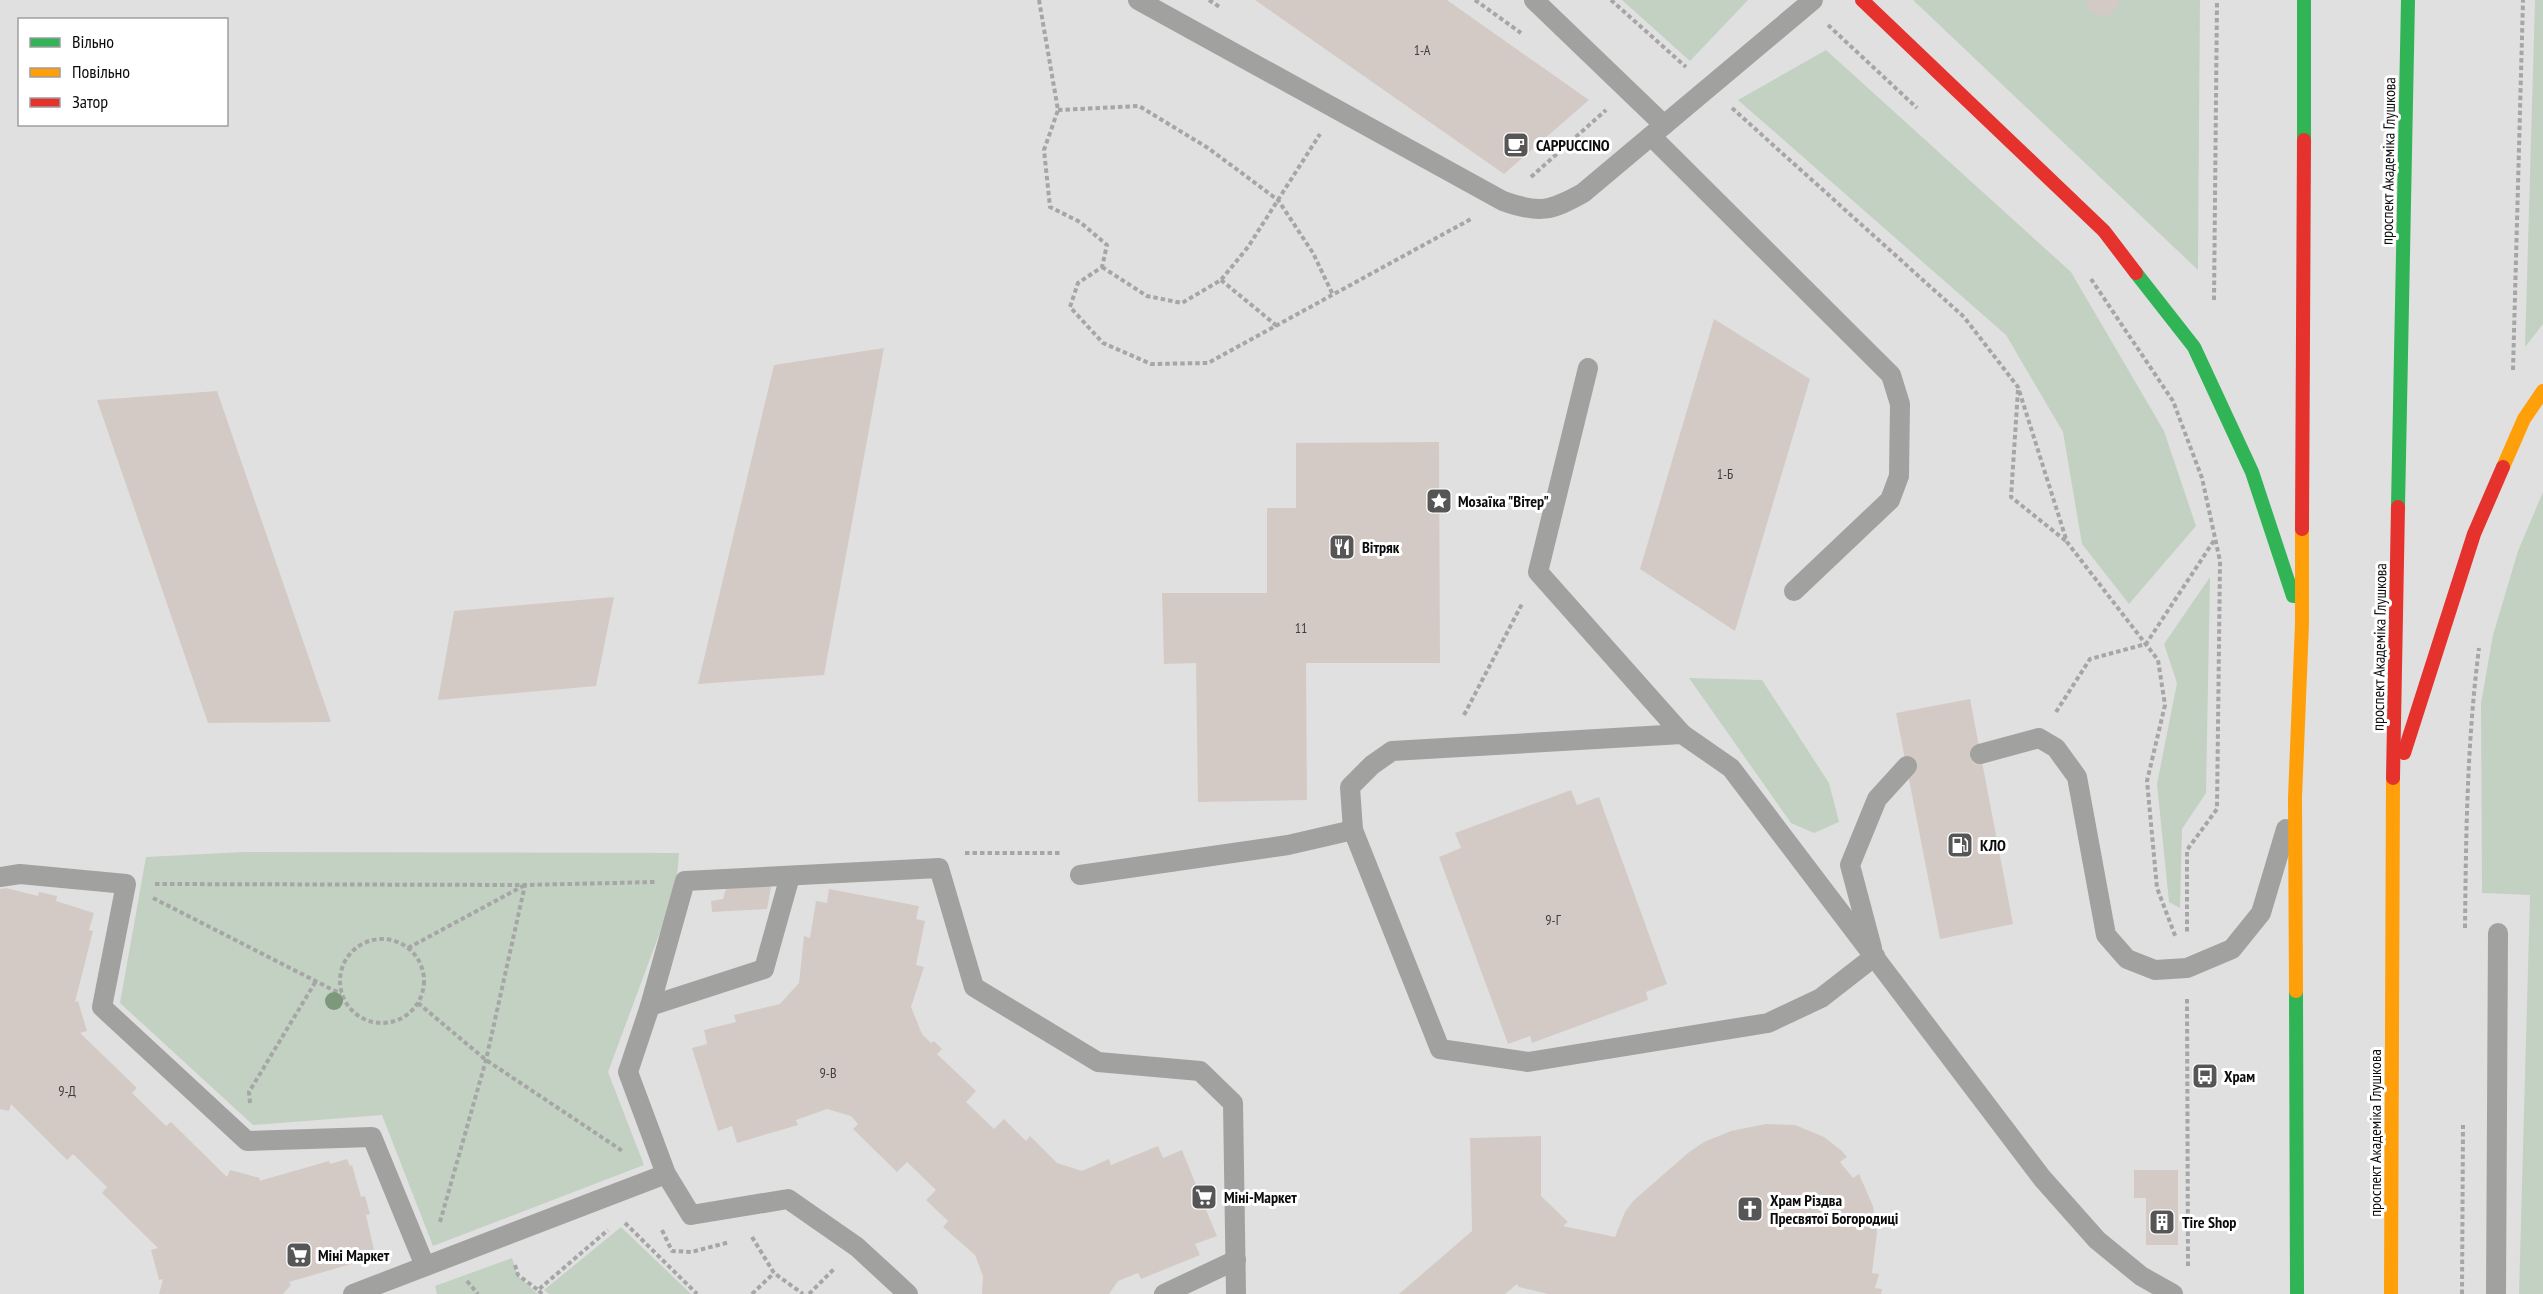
<svg xmlns="http://www.w3.org/2000/svg" width="2543" height="1294" font-family="'PT Sans Narrow',sans-serif">
	<style>
		.green { fill: #c3d1c3 }
		.building { fill: #d4cac5 }
		.lines { fill: none; stroke-linecap: round; stroke-linejoin: round }
		.path { stroke: #a6a6a6; stroke-width: 4; stroke-dasharray: 4.5 3; stroke-linecap: butt }
		.lane { stroke: #a1a1a0; stroke-width: 20 }
		.fast { stroke: #30b455; stroke-width: 14 }
		.slow { stroke: #ff9f0a; stroke-width: 14 }
		.jam { stroke: #e5322d; stroke-width: 14 }
		.tree { fill: #7c997b }
		.labels { text-anchor: middle; dominant-baseline: central; stroke-width: 6; stroke-linejoin: round; paint-order: stroke }
		.number-label { font-size: 14px; fill: #403e3d }
		.poi-label { font-size: 16px; font-weight: bold; fill: #0c0c0d; stroke: #fff; text-anchor: start }
		.street-label { font-size: 16px; fill: #0c0c0d; stroke: #fff }
	</style>
	<rect width="100%" height="100%" fill="#e0e0e1"/>
	<g class="green">
		<path d="M1622,0H1748L1690,61Z"/>
		<path d="M1913,0H2200L2198,270Z"/>
		<path d="M2535,0H2543V324L2525,347Z"/>
		<path d="M1826,50L2071,272L2164,431L2196,526L2129,604L2082,544L2063,432L2006,335L1738,100Z"/>
		<path d="M2543,492V1294H2519L2530,895L2482,893L2481,703L2493,635L2518,551Z"/>
		<path d="M2210,577L2206,793L2182,829L2180,908L2169,902L2157,784L2177,683L2164,644Z"/>
		<path d="M1689,678L1762,680L1829,783L1839,822L1814,833L1791,823Z"/>
		<path d="M244,852L679,853L676,889L608,1072L644,1165L433,1246L382,1115L253,1125L120,1003L146,857Z"/>
		<path d="M621,1227L691,1294H549L544,1290Z"/>
		<path d="M512,1258L518,1276L538,1294H437L435,1286Z"/>
	</g>
	<g class="building">
		<path d="M1255,0H1447L1589,100L1504,174Z"/>
		<path d="M2086,0H2119L2118,5L2112,14L2103,17L2090,11Z"/>
		<path d="M1714,319L1810,379L1735,631L1640,569Z"/>
		<path d="M884,348L824,675L698,684L774,365Z"/>
		<path d="M217,391L331,722L208,723L97,400Z"/>
		<path d="M1439,442L1440,663H1306L1307,800L1198,802L1196,663L1164,664L1162,593H1267V508H1296V443Z"/>
		<path d="M614,597L596,686L438,700L454,611Z"/>
		<path d="M1970,699L2013,924L1940,939L1896,713Z"/>
		<path d="M1571,790L1577,805L1599,797L1667,984L1646,992L1648,1000L1532,1043L1530,1036L1508,1044L1439,857L1461,848L1455,833Z"/>
		<path d="M772,882L767,909L712,912L711,901L723,899L727,885Z"/>
		<path d="M6,888L38,896L39,892L57,896L56,901L94,913L89,930L93,931L75,1002L78,1001L87,1031L80,1033L137,1088L132,1093L166,1126L171,1122L227,1177L230,1170L260,1178L259,1181L329,1161L330,1164L347,1159L350,1166L352,1165L361,1197L365,1196L370,1214L366,1215L375,1254L357,1260L358,1262L289,1282L291,1285L283,1294H159L163,1279L159,1280L151,1250L158,1248L102,1193L107,1187L73,1154L67,1160L11,1104L9,1111L0,1109V889Z"/>
		<path d="M829,889L919,906L916,919L925,921L916,965L924,967L911,1007L922,1034L931,1043L934,1041L942,1049L937,1054L976,1091L966,1102L994,1129L1004,1119L1026,1141L1030,1136L1057,1163L1082,1171L1109,1159L1111,1165L1158,1146L1163,1158L1182,1150L1198,1190L1200,1188L1204,1197L1201,1198L1217,1236L1195,1244L1200,1255L1141,1279L1138,1273L1118,1281L1109,1294H982L983,1276L975,1255L943,1227L948,1221L926,1200L936,1190L907,1162L897,1172L853,1129L858,1124L851,1116L827,1109L796,1120L798,1125L737,1143L732,1126L718,1131L692,1048L707,1044L704,1030L736,1022L734,1015L780,1004L799,983L804,936L810,938L816,901L827,903Z"/>
		<path d="M1766,1124L1795,1125L1824,1137L1842,1151L1847,1157L1840,1162L1853,1178L1859,1174L1873,1206L1877,1233L1872,1273L1879,1274L1875,1288L1882,1289L1881,1294H1548L1519,1287L1517,1284L1505,1294H1399L1472,1231L1470,1138L1541,1136V1196L1568,1222L1563,1226L1615,1237L1625,1212L1633,1201L1688,1153L1704,1142L1731,1131Z"/>
		<path d="M2134,1170H2178V1245H2146V1198H2134Z"/>
	</g>
	<g class="lines">
		<g class="path">
			<path d="M1039,0L1058,110L1044,150L1050,207L1080,222L1107,245L1102,267L1078,283L1070,307L1103,343L1151,364L1208,363L1471,219"/>
			<path d="M1209,0L1221,8"/>
			<path d="M1475,0L1521,33"/>
			<path d="M1611,0L1686,67"/>
			<path d="M1828,25L1917,108"/>
			<path d="M1732,108L1964,317L2018,387L2067,542L2158,660L2165,705L2147,781L2157,888L2176,938"/>
			<path d="M1058,110L1139,106L1208,148L1278,200L1313,253L1333,295"/>
			<path d="M1531,177L1606,110"/>
			<path d="M1102,267L1147,296L1182,303L1221,280L1248,247L1320,134"/>
			<path d="M2091,279L2173,401L2202,478L2220,561L2217,809L2187,850V934"/>
			<path d="M1221,280L1277,326"/>
			<path d="M2214,300L2217,0"/>
			<path d="M2513,370L2523,0"/>
			<path d="M2018,390L2011,497L2066,541"/>
			<path d="M2056,712L2090,659L2146,644L2215,539"/>
			<path d="M1464,715L1523,602"/>
			<path d="M965,853H1060"/>
			<path d="M155,884L525,885L655,882"/>
			<path d="M153,898L341,994"/>
			<path d="M2465,928C2466,834 2467,742 2479,648"/>
			<circle cx="382" cy="981" r="42"/>
			<path d="M408,948L525,885"/>
			<path d="M2187,999L2188,1267"/>
			<path d="M418,1003L486,1060L624,1152"/>
			<path d="M250,1103L249,1092L316,981"/>
			<path d="M440,1222L486,1060L525,885"/>
			<path d="M625,1223L697,1294"/>
			<path d="M662,1230L672,1251L691,1252L730,1242"/>
			<path d="M752,1237L774,1273L803,1294"/>
			<path d="M515,1265L518,1275L538,1290"/>
			<path d="M467,1281L478,1294"/>
			<path d="M542,1294L538,1290L608,1230"/>
			<path d="M752,1294L774,1273"/>
			<path d="M809,1294L834,1269"/>
			<path d="M2462,1294L2463,1125"/>
		</g>
		<g class="lane">
			<path d="M1138,0L1503,201C1539,214 1551,211 1583,193L1813,0"/>
			<path d="M1534,0L1664,125"/>
			<path d="M1651,136L1891,375L1900,404L1899,476L1890,500L1794,591"/>
			<path d="M1588,368L1538,572L1682,734L1731,768L2042,1178L2097,1240L2141,1276L2173,1294"/>
			<path d="M1682,734L1392,751L1372,765L1350,787L1353,830L1440,1049L1528,1062L1768,1023L1821,998L1875,956"/>
			<path d="M1980,754L2039,738L2056,748L2077,777L2106,935L2127,959L2155,970L2187,968L2232,949L2261,913L2286,829"/>
			<path d="M1080,875L1288,845L1353,830"/>
			<path d="M0,877L20,874L126,884L102,1007L247,1141L372,1137L425,1266"/>
			<path d="M1872,948L1850,865L1877,799L1907,766"/>
			<path d="M650,1006L764,969L790,876"/>
			<path d="M353,1294L666,1174"/>
			<path d="M908,1294L857,1247L788,1199L691,1215L666,1174L628,1072L650,1006L685,881L939,868L974,987L1098,1062L1200,1071L1233,1103L1236,1294"/>
			<path d="M1164,1294L1236,1260"/>
			<path d="M2496,1294L2498,933"/>
		</g>
		<g class="fast">
			<path d="M2304,140V0"/>
			<path d="M2136,273L2194,347L2252,472L2293,596"/>
			<path d="M2398,507L2408,0"/>
			<path d="M2296,991L2297,1294"/>
		</g>
		<g class="slow">
			<path d="M2503,467L2524,419L2543,391"/>
			<path d="M2296,991L2295,798L2302,624V529"/>
			<path d="M2391,1294L2393,778"/>
		</g>
		<g class="jam">
			<path d="M1862,0L2104,231L2136,273"/>
			<path d="M2302,529L2304,140"/>
			<path d="M2404,753L2474,534L2503,467"/>
			<path d="M2393,778L2398,507"/>
		</g>
	</g>
	<circle class="tree" cx="334" cy="1001" r="9"/>
	<defs>
		<g id="cafe-square" transform="scale(1.35)"><rect x="-9" y="-9" width="18" height="18" rx="4" fill="#565657" stroke="#fff"/><path d="M-5.5-4.5H6V0H3Q3 3.5 0 3.5H-2.5Q-5.5 3.5-5.5 0ZM3-3.2v2h1.7v-2ZM-6 4.5H4V6H-6Z" fill="#fff"/></g>
		<g id="sight-square" transform="scale(1.35)"><rect x="-9" y="-9" width="18" height="18" rx="4" fill="#565657" stroke="#fff"/><path d="M0-6L1.8-2.2L6-1.7L2.9 1.2L3.7 5.4L0 3.3L-3.7 5.4L-2.9 1.2L-6-1.7L-1.8-2.2Z" fill="#fff"/></g>
		<g id="restaurant-square" transform="scale(1.35)"><rect x="-9" y="-9" width="18" height="18" rx="4" fill="#565657" stroke="#fff"/><path d="M-5-6h1v4h1v-4h1v4h1v-4h1v5L-1.5 .5V6h-2V.5L-5-1ZM5-6V6H3V1.5H1.5Q1.5-4 5-6Z" fill="#fff"/></g>
		<g id="fuel-square" transform="scale(1.35)"><rect x="-9" y="-9" width="18" height="18" rx="4" fill="#565657" stroke="#fff"/><path d="M-5.5-6h7V0h2V4h1.3V-2.5L3-4.5l.8-.8L6-3V5H2.5V1h-1V6h-7ZM-4.2-4.7v3.2H.2V-4.7Z" fill="#fff"/></g>
		<g id="bus-square" transform="scale(1.35)"><rect x="-9" y="-9" width="18" height="18" rx="4" fill="#565657" stroke="#fff"/><path d="M-5-6H5V4H4V6H2V4H-2V6H-4V4H-5ZM-3.5-4V0h7V-4ZM-3.5 1.2v1.5H-2V1.2ZM2 1.2v1.5H3.5V1.2Z" fill="#fff"/></g>
		<g id="supermarket-square" transform="scale(1.35)"><rect x="-9" y="-9" width="18" height="18" rx="4" fill="#565657" stroke="#fff"/><path d="M-6-5.5h2.5l.6 2H6L4.5 2H-2.5L-4.4-4H-6ZM-1.5 3.2a1.3 1.3 0 1 0 .1 0ZM3 3.2a1.3 1.3 0 1 0 .1 0Z" fill="#fff"/></g>
		<g id="church-square" transform="scale(1.35)"><rect x="-9" y="-9" width="18" height="18" rx="4" fill="#565657" stroke="#fff"/><path d="M-1.2-6h2.4v3.5h3.3v2.4h-3.3V6h-2.4V-.1h-3.3v-2.4h3.3Z" fill="#fff"/></g>
		<g id="building-square" transform="scale(1.35)"><rect x="-9" y="-9" width="18" height="18" rx="4" fill="#565657" stroke="#fff"/><path d="M-4-6H4V6H1V3H-1V6H-4ZM-2.5-4.3h1.7v1.8h-1.7ZM.8-4.3h1.7v1.8H.8ZM-2.5-1h1.7V.8h-1.7ZM.8-1h1.7V.8H.8Z" fill="#fff"/></g>
	</defs>
	<g fill-rule="evenodd">
		<use href="#cafe-square" x="1516" y="145"/>
		<use href="#sight-square" x="1439" y="501"/>
		<use href="#restaurant-square" x="1342" y="547"/>
		<use href="#fuel-square" x="1960" y="845"/>
		<use href="#bus-square" x="2205" y="1076"/>
		<use href="#supermarket-square" x="1204" y="1197"/>
		<use href="#church-square" x="1750" y="1209"/>
		<use href="#building-square" x="2162" y="1222"/>
		<use href="#supermarket-square" x="299" y="1255"/>
	</g>
	<g class="labels">
		<g class="number-label">
			<text x="1422" y="50">1-А</text>
			<text x="1725" y="474">1-Б</text>
			<text x="1301" y="628">11</text>
			<text x="1553" y="920">9-Г</text>
			<text x="828" y="1073">9-В</text>
			<text x="67" y="1091">9-Д</text>
		</g>
		<g class="poi-label">
			<text x="1536" y="145">CAPPUCCINO</text>
			<text x="1458" y="501">Мозаїка "Вітер"</text>
			<text x="1362" y="547">Вітряк</text>
			<text x="1980" y="845">КЛО</text>
			<text x="2224" y="1076">Храм</text>
			<text x="1224" y="1197">Міні-Маркет</text>
			<text x="1770" y="1200">Храм Різдва<tspan x="1770" dy="18">Пресвятої Богородиці</tspan></text>
			<text x="2182" y="1222">Tire Shop</text>
			<text x="318" y="1255">Міні Маркет</text>
		</g>
		<g class="street-label">
			<text transform="translate(2388 161) rotate(-89)">проспект Академіка Глушкова</text>
			<text transform="translate(2379 647) rotate(-89)">проспект Академіка Глушкова</text>
			<text transform="translate(2375 1133) rotate(-90)">проспект Академіка Глушкова</text>
		</g>
	</g>
	<rect x="18" y="18" width="210" height="108" fill="#ffffff" stroke="#9e9e9e" stroke-width="1.5"/>
	<rect x="30" y="38" width="30" height="9" fill="#30b455" stroke="#9e9e9e" stroke-width="1.5"/>
	<text x="72" y="48" font-size="18" fill="#0c0c0d">Вільно</text>
	<rect x="30" y="68" width="30" height="9" fill="#ff9f0a" stroke="#9e9e9e" stroke-width="1.5"/>
	<text x="72" y="78" font-size="18" fill="#0c0c0d">Повільно</text>
	<rect x="30" y="98" width="30" height="9" fill="#e5322d" stroke="#9e9e9e" stroke-width="1.5"/>
	<text x="72" y="108" font-size="18" fill="#0c0c0d">Затор</text>
</svg>
